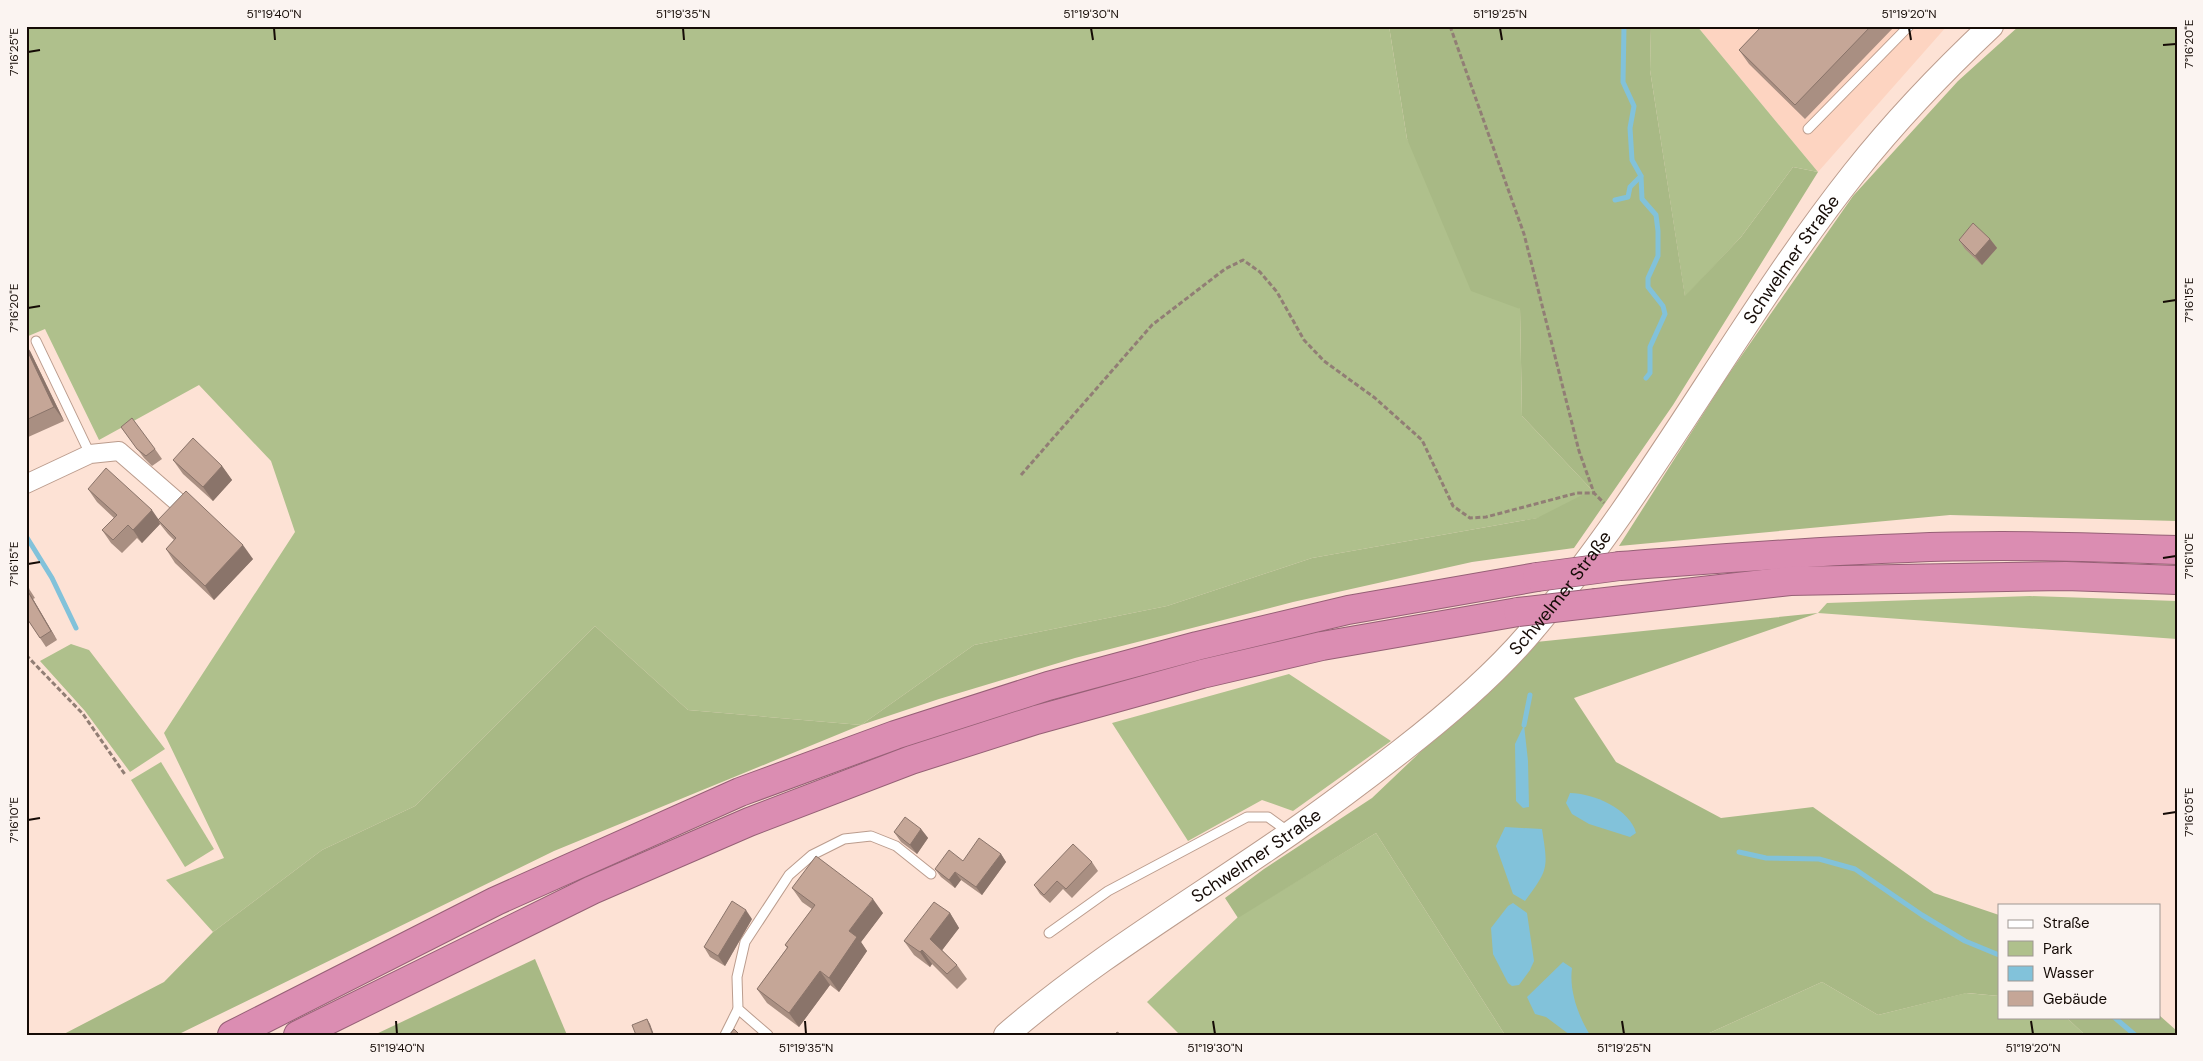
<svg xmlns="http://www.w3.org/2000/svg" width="2203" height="1061" font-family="'DM Sans',sans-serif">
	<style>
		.built { fill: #fdd4c1 }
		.green { fill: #afc08c }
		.forest { fill: #a8b985 }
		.water { fill: #82c2da }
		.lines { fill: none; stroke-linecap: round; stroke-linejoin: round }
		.stream { stroke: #82c2da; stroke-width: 5 }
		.lane-casing { stroke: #bb9c8d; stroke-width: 11 }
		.street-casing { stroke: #bb9c8d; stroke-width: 20 }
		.secondary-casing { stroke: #bb9c8d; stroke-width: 26 }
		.highway-casing { stroke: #966076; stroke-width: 30 }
		.path { stroke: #917e75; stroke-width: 3; stroke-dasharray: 5 2.5; stroke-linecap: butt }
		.lane { stroke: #fff; stroke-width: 9 }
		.street { stroke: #fff; stroke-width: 18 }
		.secondary { stroke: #fff; stroke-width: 24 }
		.highway { stroke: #db8db2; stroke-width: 28 }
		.highway-bridge-casing { stroke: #966076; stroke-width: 30; stroke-linecap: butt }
		.highway-bridge { stroke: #db8db2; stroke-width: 28 }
		.wall { fill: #a98f82 }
		.shaded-wall { fill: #8a746a }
		.building { fill: #c5a697; stroke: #8a746a }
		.ticks { fill: none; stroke: #150b06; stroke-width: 2 }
		.labels { text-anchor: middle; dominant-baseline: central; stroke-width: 5; stroke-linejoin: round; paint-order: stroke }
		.street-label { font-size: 18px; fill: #150b06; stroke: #fbf4f1 }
		.neatline { fill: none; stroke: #150b06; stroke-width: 2 }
		.ticks-label { font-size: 12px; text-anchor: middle; fill: #150b06 }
	</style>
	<rect width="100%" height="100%" fill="#fde2d5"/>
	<path class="built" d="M1697,26H1947L1818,172Z"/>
	<g class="green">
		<path d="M26,26H1389L1407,139L1520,309L1522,416L1592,490L1555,512L1538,518L1312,558L1167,606L974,645L861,725L688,710L595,626L415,806L322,850L213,932L166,880L224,858L164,733L295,532L271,461L199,385L99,440L45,329L26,337Z"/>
		<path d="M1651,26H1697L1818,172L1793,167L1741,237L1685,297L1650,70Z"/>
		<path d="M2030,596L2177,601V639L1818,613L1827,603Z"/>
		<path d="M71,644L89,650L165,749L130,772L85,711L40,661Z"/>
		<path d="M1289,674L1391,741L1293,811L1262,800L1188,841L1112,723Z"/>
		<path d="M161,762L214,849L185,867L131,780Z"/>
		<path d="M1376,833L1505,1035H1180L1147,1002L1238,917Z"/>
		<path d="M1822,982L1878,1015L1966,993L1999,996V1017H2066L2085,1035H1705Z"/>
	</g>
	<g class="forest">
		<path d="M1389,26H1651L1650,70L1685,296L1741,237L1793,167L1818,172L1673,405L1574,548L1472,562L1293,602L1075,658L939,699L861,725L554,851L177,1035H62L164,982L213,932L322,850L415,806L595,626L688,710L861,725L974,645L1167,606L1312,558L1537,518L1592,490L1522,416L1520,309L1471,291L1407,139Z"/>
		<path d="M2019,26H2177V521L1950,515L1619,546L1726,378L1853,196L1958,81Z"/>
		<path d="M1818,613L1574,698L1616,762L1721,818L1813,807L1934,893L1999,915V996L1967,993L1878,1015L1822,982L1705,1035H1505L1376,833L1238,918L1225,898L1264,869L1372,798L1536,642Z"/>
		<path d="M535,959L567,1035H374Z"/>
		<path d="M2159,1015L2177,1031V1035H2085L2066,1017H2159Z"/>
	</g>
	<g class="water">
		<path d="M1524,725L1528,761L1529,807L1523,808L1516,801L1515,744Z"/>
		<path d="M1570,793C1593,793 1630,809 1636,833L1630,837L1589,824L1572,814L1566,803Z"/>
		<path d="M1505,827L1542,829C1548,868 1549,869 1525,901L1513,894L1496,846Z"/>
		<path d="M1513,903L1527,913L1534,961L1530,970L1519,985L1512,986L1508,983L1493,954L1491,928L1508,906Z"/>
		<path d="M1563,962L1572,968C1569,991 1578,1015 1590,1035H1570L1546,1017L1535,1014L1527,997Z"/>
	</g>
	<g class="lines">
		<g class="stream">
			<path d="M1624,26L1623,82L1634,106L1630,128L1632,160L1641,176L1642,199L1656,215L1658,231V256L1648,278V287L1663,306L1665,314L1650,347V373L1646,378"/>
			<path d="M1615,200L1628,197L1630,187L1641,176"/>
			<path d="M26,536L52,578L76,628"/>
			<path d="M1524,725L1530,695"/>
			<path d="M1739,852L1766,858L1819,859L1855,869L1922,915L1965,941L1999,955"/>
			<path d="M2114,1017L2135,1035"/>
		</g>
		<g class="lane-casing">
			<g id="lane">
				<path d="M1808,129L1909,26"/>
				<path d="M36,341L90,454"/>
				<path d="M1049,933L1108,891L1247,817H1268L1290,833"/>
				<path d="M725,1035L738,1009"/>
				<path d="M768,1035L738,1009L737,977L745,942L789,875L812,855L844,839L871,836L896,846L931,874"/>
			</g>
		</g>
		<g class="street-casing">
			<path id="street" d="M26,484L90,454L119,451L180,504"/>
		</g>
		<g class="secondary-casing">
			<g id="secondary">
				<path id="s1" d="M1006,1035C1095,958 1196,899 1292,832C1329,806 1365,779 1401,751C1446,716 1491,678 1528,635C1651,491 1737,321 1854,173C1896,120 1942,72 1991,26"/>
			</g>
		</g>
		<g class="highway-casing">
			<g id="highway">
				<path d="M1620,566C1716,559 1812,551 1908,548C1997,544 2087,547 2177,550"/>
				<path d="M1597,603L1790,581L2066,576L2177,580"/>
				<path d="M232,1035L496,901L740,792L895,735L1048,686L1197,646L1348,610L1537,577"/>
				<path d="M298,1035L592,890L749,822L911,760L1036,720L1202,674L1322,646L1518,612"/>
			</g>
		</g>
		<g class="path">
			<path d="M1450,26L1524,234L1579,451L1594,493L1604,503"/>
			<path d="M1021,475L1152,325L1225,269L1243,260L1260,272L1277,292L1304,340L1324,361L1375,398L1422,440L1453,506L1470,518L1486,517L1577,493H1594"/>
			<path d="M26,655L83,714L126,776"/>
		</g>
		<use href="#lane" class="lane"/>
		<use href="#street" class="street"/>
		<use href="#secondary" class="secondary"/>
		<use href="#highway" class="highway"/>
		<g class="highway-bridge-casing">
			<g id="highway-bridge">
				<path d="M1537,577L1620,566"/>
				<path d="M1518,612L1597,603"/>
			</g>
		</g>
		<use href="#highway-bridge" class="highway-bridge"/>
	</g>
	<g class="wall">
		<path d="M1755,26H1895L1805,119L1749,64L1739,50L1759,30Z"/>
		<path d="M1990,239L1997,248L1982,265L1965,249L1959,240Z"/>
		<path d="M26,345L30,351L64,421L26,438Z"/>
		<path d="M121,427L155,449L162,459L152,466L144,458Z"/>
		<path d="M173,460L222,466L232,480L213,501L183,474Z"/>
		<path d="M88,489L158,519L253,559L214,600L175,563L166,549L174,540L168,534L160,524L142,543L137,538L122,553L111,543L102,530L114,518L97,502Z"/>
		<path d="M26,584L35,598L33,599L57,640L46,647L26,617Z"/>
		<path d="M921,829L928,838L917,854L901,842L894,832Z"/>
		<path d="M1001,854L1006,862L982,895L961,880L955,888L941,877L935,869L963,861Z"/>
		<path d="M1092,862L1098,871L1072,898L1063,889L1050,903L1040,894L1034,885Z"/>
		<path d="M792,888L883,913L861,942L867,951L839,992L830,985L799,1027L767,1003L757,989L787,948L785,945L812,909L802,902Z"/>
		<path d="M950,913L959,928L942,950L957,965L967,979L957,989L932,964L930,967L914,955L904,941Z"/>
		<path d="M752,919L725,966L710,957L704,947Z"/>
	</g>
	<g class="shaded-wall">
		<path d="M1990,239L1997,248L1982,265L1975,256Z"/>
		<path d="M26,345L30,351L64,421L54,407L26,348Z"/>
		<path d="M222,466L232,480L213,501L203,487Z"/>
		<path d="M152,510L161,523L158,520L160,524L142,543L133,530Z"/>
		<path d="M243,545L253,559L214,600L205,586Z"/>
		<path d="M27,590L33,599L57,640L51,631Z"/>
		<path d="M921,829L928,838L917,854L910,845Z"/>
		<path d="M1001,854L1006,862L982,895L976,887Z"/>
		<path d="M955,872L961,880L955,888L949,880Z"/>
		<path d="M873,899L883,913L861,942L867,951L839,992L829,978L849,931Z"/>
		<path d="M746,910L752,919L725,966L718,956Z"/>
		<path d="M950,913L959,928L940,953L930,939Z"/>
		<path d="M922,950L932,964L930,967L920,952Z"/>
		<path d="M820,971L830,985L799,1027L789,1013Z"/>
		<path d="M647,1019L650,1024L654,1035H653Z"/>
	</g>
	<g class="building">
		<path d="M1760,26H1871L1795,105L1739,50L1761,27Z"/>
		<path d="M1973,223L1990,239L1975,256L1959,240Z"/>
		<path d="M26,348L54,407L26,420Z"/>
		<path d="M132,418L155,449L146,456L137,449L121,427Z"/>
		<path d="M193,438L222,466L203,487L173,460Z"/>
		<path d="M106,468L152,510L133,530L128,525L113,540L102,530L117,515L88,489Z"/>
		<path d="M186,491L243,545L205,586L166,549L176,538L158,520Z"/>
		<path d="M26,585L29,589L27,590L51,631L40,638L26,617Z"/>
		<path d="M905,817L921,829L910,845L894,832Z"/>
		<path d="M979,838L1001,854L976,887L955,872L949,880L935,869L949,850L963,861Z"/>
		<path d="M1073,844L1092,862L1066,889L1057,881L1044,895L1034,885Z"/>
		<path d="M816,856L873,899L849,931L857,937L829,978L820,971L789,1013L757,989L788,947L785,945L815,905L792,888Z"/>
		<path d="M732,901L746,910L718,956L704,947Z"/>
		<path d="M934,902L950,913L930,939L957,965L947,974L922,950L920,952L904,941Z"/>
		<path d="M647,1019L653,1035H636L632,1025Z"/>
		<path d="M734,1029L740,1035H729Z"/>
		<path d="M1117,1032L1122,1035H1115Z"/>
	</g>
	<path class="ticks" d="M274,28L275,40M683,28L684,40M1091,28L1093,40M1500,28L1502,40M1909,28L1911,40M2163,45L2176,44M28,52L40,50M2163,302L2176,300M28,308L40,306M2163,558L2176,556M28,564L40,562M2163,814L2176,812M28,820L40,818M396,1021L397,1034M805,1021L806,1034M1213,1021L1215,1034M1622,1021L1624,1034M2031,1021L2033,1034"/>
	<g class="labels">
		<g class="street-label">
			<text stroke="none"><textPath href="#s1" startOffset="1118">Schwelmer Straße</textPath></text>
			<text stroke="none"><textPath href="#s1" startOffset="712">Schwelmer Straße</textPath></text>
			<text stroke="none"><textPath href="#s1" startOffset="308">Schwelmer Straße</textPath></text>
		</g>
	</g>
	<rect width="2203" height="1061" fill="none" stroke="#fbf4f1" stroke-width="55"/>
	<rect x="1998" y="904" width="162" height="115" fill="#fbf4f1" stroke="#9f9793"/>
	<rect x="2008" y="920" width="25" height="8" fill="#ffffff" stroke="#9f9793"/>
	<text x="2043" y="928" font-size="15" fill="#150b06">Straße</text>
	<rect x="2008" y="941" width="25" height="15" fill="#afc08c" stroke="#9f9793"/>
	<text x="2043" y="954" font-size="15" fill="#150b06">Park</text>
	<rect x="2008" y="966" width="25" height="15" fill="#82c2da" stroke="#9f9793"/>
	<text x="2043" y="978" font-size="15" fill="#150b06">Wasser</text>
	<rect x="2008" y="991" width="25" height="15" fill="#c5a697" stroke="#9f9793"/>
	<text x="2043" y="1004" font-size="15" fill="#150b06">Gebäude</text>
	<rect x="28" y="28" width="2148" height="1006" class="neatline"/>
	<g class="ticks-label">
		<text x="274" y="18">51°19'40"N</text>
		<text x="683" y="18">51°19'35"N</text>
		<text x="1091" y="18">51°19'30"N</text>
		<text x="1500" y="18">51°19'25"N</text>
		<text x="1909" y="18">51°19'20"N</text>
		<text transform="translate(2189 44) rotate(-90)" y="4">7°16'20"E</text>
		<text transform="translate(14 52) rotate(-90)" y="4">7°16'25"E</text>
		<text transform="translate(2189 300) rotate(-90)" y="4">7°16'15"E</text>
		<text transform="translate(14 308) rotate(-90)" y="4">7°16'20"E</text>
		<text transform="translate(2189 556) rotate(-90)" y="4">7°16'10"E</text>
		<text transform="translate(14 564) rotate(-90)" y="4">7°16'15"E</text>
		<text transform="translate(2189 812) rotate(-90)" y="4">7°16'05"E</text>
		<text transform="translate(14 820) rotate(-90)" y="4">7°16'10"E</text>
		<text x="397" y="1052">51°19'40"N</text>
		<text x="806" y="1052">51°19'35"N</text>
		<text x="1215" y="1052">51°19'30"N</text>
		<text x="1624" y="1052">51°19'25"N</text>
		<text x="2033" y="1052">51°19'20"N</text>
	</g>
</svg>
